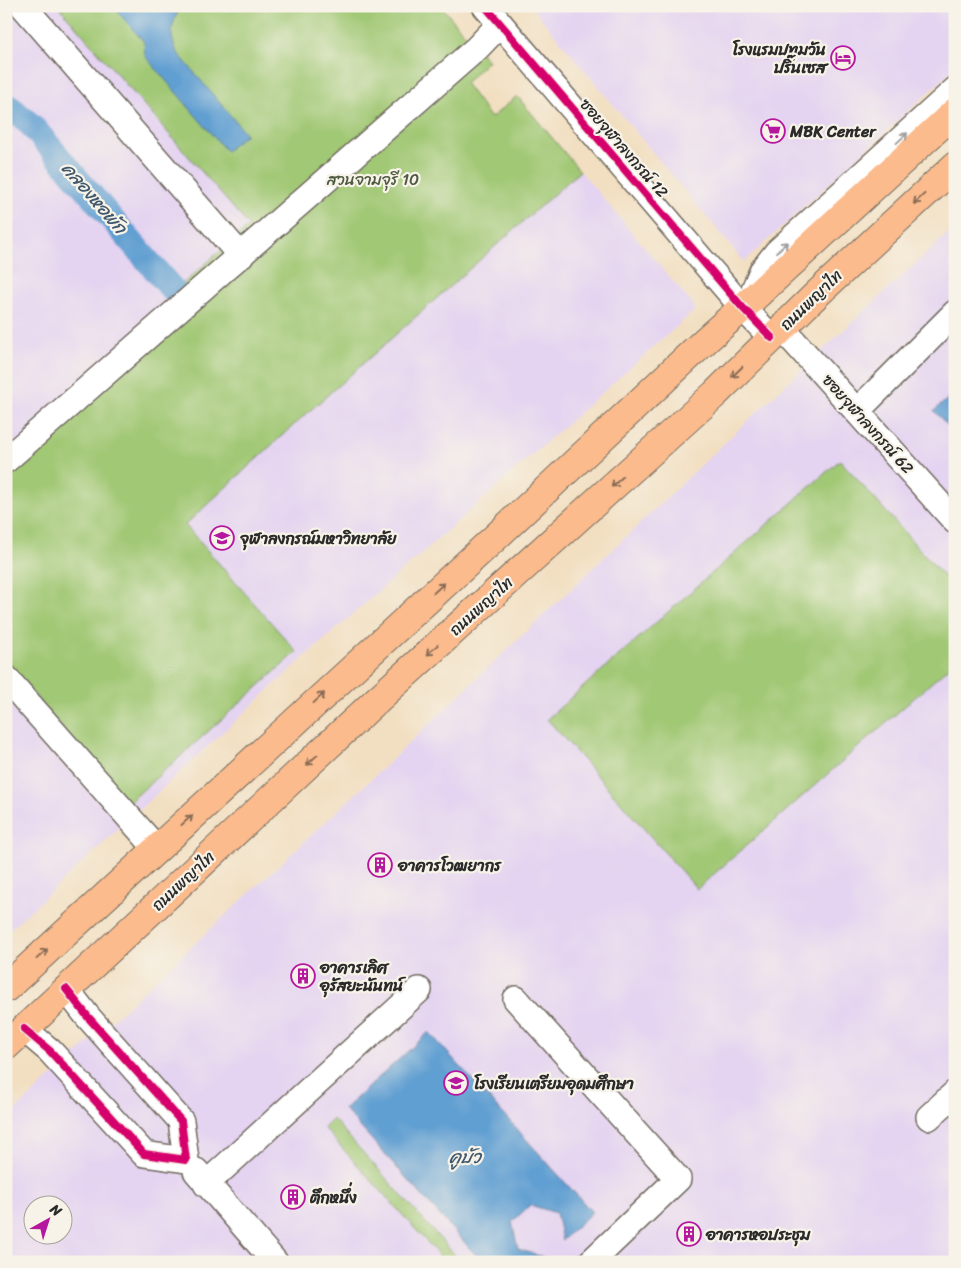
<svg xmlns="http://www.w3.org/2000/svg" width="961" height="1268" font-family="Sriracha,'Playpen Sans Thai',sans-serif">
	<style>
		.built { fill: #e4d3f1; fill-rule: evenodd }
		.green { fill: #a1c874; stroke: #667a50 }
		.water { fill: #609fd2; stroke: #46657e }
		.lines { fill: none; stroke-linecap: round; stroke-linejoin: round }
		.canal { stroke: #609fd2; stroke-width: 25 }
		.minor-casing { stroke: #716a60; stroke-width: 28 }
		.major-casing { stroke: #716a60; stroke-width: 30 }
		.minor { stroke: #fff; stroke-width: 25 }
		.major { stroke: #fbbb8c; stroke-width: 28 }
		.cycleway-casing { stroke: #f7f3e8; stroke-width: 11 }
		.cycleway { stroke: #d6006c; stroke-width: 8 }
		.oneway { stroke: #a0a0a0 }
		.oneway2 { stroke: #896c57 }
		.labels { text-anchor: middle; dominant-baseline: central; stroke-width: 4.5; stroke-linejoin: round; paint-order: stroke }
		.poi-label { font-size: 16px; font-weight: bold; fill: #2b2b2b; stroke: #f7f3e8; text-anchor: start }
		.street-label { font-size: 16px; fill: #2b2b2b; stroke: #f7f3e8 }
		.park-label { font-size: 16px; fill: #4e5a41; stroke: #f7f3e8 }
		.water-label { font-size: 18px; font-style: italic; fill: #40596e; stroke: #f7f3e8 }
	</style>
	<rect width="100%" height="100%" fill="#f7f3e8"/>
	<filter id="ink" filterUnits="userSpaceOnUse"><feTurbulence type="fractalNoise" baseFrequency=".02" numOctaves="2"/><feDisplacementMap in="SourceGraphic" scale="10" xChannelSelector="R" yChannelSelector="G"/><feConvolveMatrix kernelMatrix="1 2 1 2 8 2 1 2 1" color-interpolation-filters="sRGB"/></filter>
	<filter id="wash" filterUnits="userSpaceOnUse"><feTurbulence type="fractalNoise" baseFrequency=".0096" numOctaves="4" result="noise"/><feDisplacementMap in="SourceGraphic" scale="20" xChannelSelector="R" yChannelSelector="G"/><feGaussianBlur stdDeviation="1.12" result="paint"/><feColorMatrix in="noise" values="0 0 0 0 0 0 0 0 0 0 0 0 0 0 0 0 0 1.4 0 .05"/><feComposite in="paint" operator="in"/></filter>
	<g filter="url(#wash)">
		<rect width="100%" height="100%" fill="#f2dfc1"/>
		<g class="built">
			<path d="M6,6H441L488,61L465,83L491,118L517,96L693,305L694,311L299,662L6,933Z"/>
			<path d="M531,6H955V68L744,262Z"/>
			<path d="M955,227V1262H6V1119L360,790L799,372ZM32,1206H62V1236H32Z"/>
		</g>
		<g class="green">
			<path d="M58,6H441L488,61L465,83L491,118L517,96L580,171L286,432L185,525L297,652L127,804L6,662V472L182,318L165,299L249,226Z"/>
			<path d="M840,460L955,589V662L697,889L547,719Z"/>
			<path d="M333,1119L461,1262H445L324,1128Z"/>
		</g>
		<g class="water">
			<path d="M123,6H183C176,12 171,27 172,36C172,41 175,47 177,52L246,134L226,151L145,56L144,42L117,11Z"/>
			<path d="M955,392V433L934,411Z"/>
			<path d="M429,1032L592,1212L562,1240L556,1213L530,1205L512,1222L518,1249L543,1257L538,1262H482L344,1109Z"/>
		</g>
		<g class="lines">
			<path class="canal" d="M6,104L31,125L178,296"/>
		</g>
	</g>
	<g filter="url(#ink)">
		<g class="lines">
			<g class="minor-casing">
				<g id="minor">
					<path d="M23,6L241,256"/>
					<path d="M485,6L742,307L772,338"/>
					<path d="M749,301L762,271L777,252L955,90"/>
					<path d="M782,328L955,521"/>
					<path d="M857,411L955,313"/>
					<path d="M6,460L477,48L500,24"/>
					<path d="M6,678L156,848"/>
					<path d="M516,999L678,1179L591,1262"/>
					<path d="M24,1029L50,1051L144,1154L186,1160L181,1121L88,1017L66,989"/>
					<path d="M929,1117L955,1093"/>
					<path d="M196,1171L275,1262"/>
					<path d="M206,1184L419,990"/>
				</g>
			</g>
			<g class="major-casing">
				<g id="major">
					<path d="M6,988L499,534L707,339L748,303L955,112"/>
					<path d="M6,1046L378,699L715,394L817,294L955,166"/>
				</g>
			</g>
			<use href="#minor" class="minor"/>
			<use href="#major" class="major"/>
			<g class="cycleway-casing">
				<g id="cycleway">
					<path d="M485,6L742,307L772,338"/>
					<path d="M24,1029L50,1051L144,1154L186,1160L181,1121L88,1017L66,989"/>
				</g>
			</g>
			<use href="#cycleway" class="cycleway"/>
		</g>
		<defs><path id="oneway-shaft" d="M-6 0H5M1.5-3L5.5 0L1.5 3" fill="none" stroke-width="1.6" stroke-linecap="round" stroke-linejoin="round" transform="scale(1.25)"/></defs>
		<g class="oneway">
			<use href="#oneway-shaft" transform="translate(902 138) rotate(-43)"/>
			<use href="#oneway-shaft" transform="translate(782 247) rotate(-43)"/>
		</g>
		<g class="oneway2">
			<use href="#oneway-shaft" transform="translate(919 199) rotate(137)"/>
			<use href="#oneway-shaft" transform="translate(737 372) rotate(136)"/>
			<use href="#oneway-shaft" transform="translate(617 482) rotate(138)"/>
			<use href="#oneway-shaft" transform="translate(439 588) rotate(-42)"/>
			<use href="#oneway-shaft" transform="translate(432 650) rotate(138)"/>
			<use href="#oneway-shaft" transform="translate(319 698) rotate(-43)"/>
			<use href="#oneway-shaft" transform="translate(312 760) rotate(137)"/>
			<use href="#oneway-shaft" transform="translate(187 820) rotate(-42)"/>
			<use href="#oneway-shaft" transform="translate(42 954) rotate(-43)"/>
		</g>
	</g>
	<defs>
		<g id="hotel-ring" transform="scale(1.25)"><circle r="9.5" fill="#f7f3e8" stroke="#b5179e" stroke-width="1.5"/><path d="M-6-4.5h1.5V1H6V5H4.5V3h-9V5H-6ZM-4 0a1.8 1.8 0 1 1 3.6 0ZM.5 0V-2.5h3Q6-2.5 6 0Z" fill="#b5179e"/></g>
		<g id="supermarket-ring" transform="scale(1.25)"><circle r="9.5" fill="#f7f3e8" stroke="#b5179e" stroke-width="1.5"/><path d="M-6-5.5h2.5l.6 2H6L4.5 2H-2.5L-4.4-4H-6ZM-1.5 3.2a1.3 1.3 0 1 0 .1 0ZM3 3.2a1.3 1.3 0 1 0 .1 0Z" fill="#b5179e"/></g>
		<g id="university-ring" transform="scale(1.25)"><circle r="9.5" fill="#f7f3e8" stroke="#b5179e" stroke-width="1.5"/><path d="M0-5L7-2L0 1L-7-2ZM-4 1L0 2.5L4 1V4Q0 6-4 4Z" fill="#b5179e"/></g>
		<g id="building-ring" transform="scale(1.25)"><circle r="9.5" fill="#f7f3e8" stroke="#b5179e" stroke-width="1.5"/><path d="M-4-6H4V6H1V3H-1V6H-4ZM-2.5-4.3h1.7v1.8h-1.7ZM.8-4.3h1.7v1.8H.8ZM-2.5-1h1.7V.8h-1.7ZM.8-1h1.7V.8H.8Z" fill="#b5179e"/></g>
		<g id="school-ring" transform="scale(1.25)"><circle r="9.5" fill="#f7f3e8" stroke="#b5179e" stroke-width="1.5"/><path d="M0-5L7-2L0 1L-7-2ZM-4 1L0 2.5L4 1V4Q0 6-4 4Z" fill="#b5179e"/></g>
	</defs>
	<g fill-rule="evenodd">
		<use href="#hotel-ring" x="843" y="58"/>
		<use href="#supermarket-ring" x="773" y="131"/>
		<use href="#university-ring" x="222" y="538"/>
		<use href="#building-ring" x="380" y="865"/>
		<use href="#building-ring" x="303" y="976"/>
		<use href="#school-ring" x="456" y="1083"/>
		<use href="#building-ring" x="293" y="1197"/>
		<use href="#building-ring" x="689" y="1234"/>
	</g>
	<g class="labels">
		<g class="poi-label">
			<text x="826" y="49" text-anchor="end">โรงแรมปทุมวัน<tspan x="826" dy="18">ปริ๊นเซส</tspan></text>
			<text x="790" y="131">MBK Center</text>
			<text x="240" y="538">จุฬาลงกรณ์มหาวิทยาลัย</text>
			<text x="398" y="865">อาคารโวฒยากร</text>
			<text x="320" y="967">อาคารเลิศ<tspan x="320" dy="18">อุรัสยะนันทน์</tspan></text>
			<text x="474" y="1083">โรงเรียนเตรียมอุดมศึกษา</text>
			<text x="310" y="1197">ตึกหนึ่ง</text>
			<text x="706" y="1234">อาคารหอประชุม</text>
		</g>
		<g class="street-label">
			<text transform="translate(624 148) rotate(49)">ซอยจุฬาลงกรณ์ 12</text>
			<text transform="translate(811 300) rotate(-44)">ถนนพญาไท</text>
			<text transform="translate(868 424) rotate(48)">ซอยจุฬาลงกรณ์ 62</text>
			<text transform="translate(481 606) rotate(-42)">ถนนพญาไท</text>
			<text transform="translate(183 881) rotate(-43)">ถนนพญาไท</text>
		</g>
		<g class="park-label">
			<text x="373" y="179">สวนจามจุรี 10</text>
		</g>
		<g class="water-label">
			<text transform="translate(94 198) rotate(49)">คลองหอพัก</text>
			<text x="465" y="1157">คูบัว</text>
		</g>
	</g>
	<rect width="961" height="1268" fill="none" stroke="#f7f3e8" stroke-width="25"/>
	<g transform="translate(48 1220) rotate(39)"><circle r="24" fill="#f7f3e8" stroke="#a5a39c"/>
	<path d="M0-4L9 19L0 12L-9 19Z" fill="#b5179e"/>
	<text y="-8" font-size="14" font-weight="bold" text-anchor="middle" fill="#2b2b2b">N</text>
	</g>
</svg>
